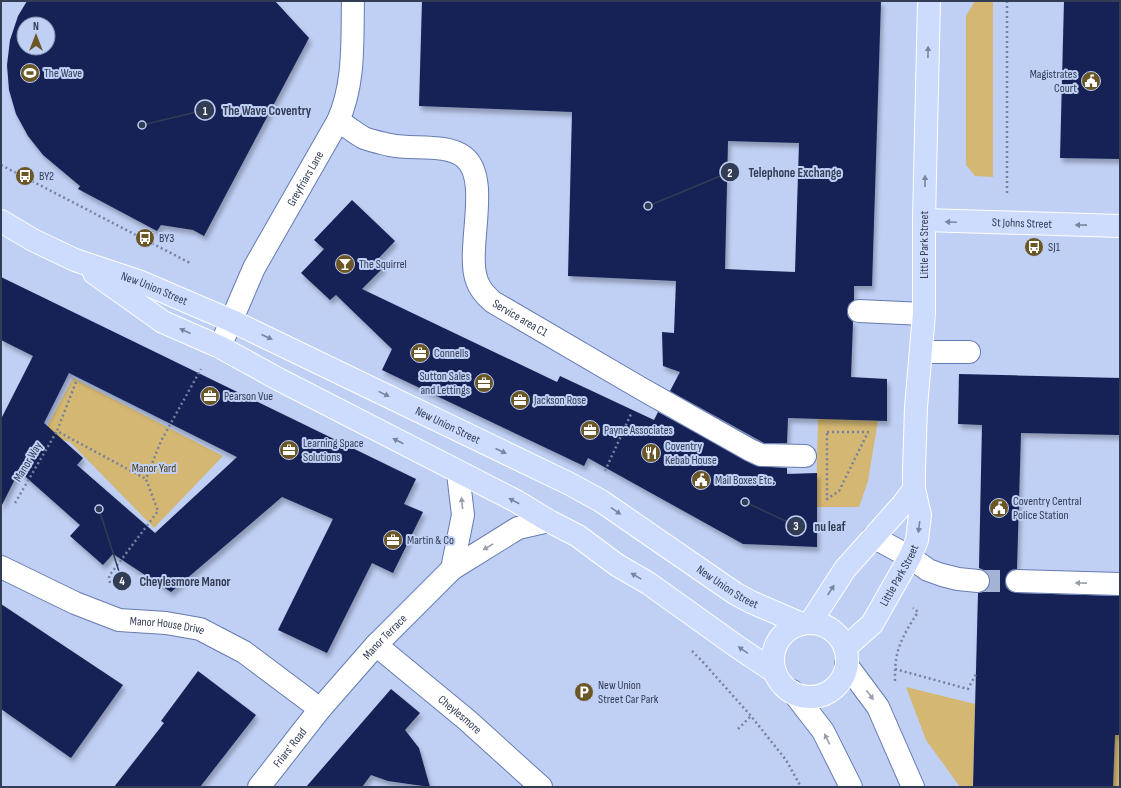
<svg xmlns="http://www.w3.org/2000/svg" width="1121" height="788" font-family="'Sofia Sans Condensed',sans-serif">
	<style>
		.green { fill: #d4b772 }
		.building { fill: #142454; fill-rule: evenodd; filter: url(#shadow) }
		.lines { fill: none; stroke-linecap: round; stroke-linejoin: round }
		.minor-tunnel { stroke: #a4b2d4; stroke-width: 22; stroke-dasharray: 22 11; stroke-linecap: butt }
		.minor-casing { stroke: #657bb2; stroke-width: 24 }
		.major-casing { stroke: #fff; stroke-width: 24 }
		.path { stroke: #75819f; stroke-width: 2.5; stroke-dasharray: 2 3; stroke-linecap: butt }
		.minor { stroke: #fff; stroke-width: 22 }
		.major { stroke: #cddbfd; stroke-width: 22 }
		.oneway { fill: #7884a0 }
		.oneway2 { fill: #989eaa }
		.labels { text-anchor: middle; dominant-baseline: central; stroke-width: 4; stroke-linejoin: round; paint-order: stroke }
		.poi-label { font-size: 12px; fill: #323c54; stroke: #c0cff4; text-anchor: start }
		.street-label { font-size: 12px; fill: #323c54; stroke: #c0cff4 }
		.park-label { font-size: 12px; fill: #4f3f18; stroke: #c0cff4 }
		.leader { fill: none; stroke: #323c54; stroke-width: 1.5 }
		.callout-dot { fill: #323c54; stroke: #c0cff4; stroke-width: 1.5 }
		.mark-label { font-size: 12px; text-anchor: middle; font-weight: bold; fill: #fff }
		.callout-label { font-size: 13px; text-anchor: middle; font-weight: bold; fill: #323c54; stroke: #c0cff4; stroke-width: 4; stroke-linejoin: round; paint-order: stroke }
	</style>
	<defs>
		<filter id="shadow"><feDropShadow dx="2.5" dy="4.5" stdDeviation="2" flood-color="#0004"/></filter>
	</defs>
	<rect width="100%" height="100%" fill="#c0cff4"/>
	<g class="green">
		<path d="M975,1H993V177L975,176L966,165V16Z"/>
		<path d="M73,378L223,456L154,528L70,442L43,434Z"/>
		<path d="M818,418L878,421L868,481L859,507H816Z"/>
		<path d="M906,687L975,704L973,787H960L926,740Z"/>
		<path d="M1115,735H1120V787H1113Z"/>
	</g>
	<g class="building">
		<path d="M27,1H275L309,38L204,236L193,230L161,225L157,231L78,189L80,186L43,155L28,136L16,114L9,90L7,65L10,40L18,16ZM24,24H48V48H24Z"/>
		<path d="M422,1H881L872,286H854V300L849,304L847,311L848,317L853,322L851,377L887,379V421L788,418L787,443H764L670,391L680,372L663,366L662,332L674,333L676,281L568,276L572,112L419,106ZM728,141L799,143L795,272L725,269Z"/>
		<path d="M1064,1H1120V159L1060,158Z"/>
		<path d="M352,200L395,241L377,260L384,267L362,289L557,382L560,376L654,420L658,412L756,466L787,468V474L817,473V547L743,544L588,458L584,466L382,370L392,349L336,295L330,300L301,273L324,249L314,240Z"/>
		<path d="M1,277L416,479L404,504L423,512L393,573L372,563L327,653L278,630L333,519L282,497L171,592L113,554L103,565L70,536L80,525L19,471L1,507V419L33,356L1,340ZM69,373L237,457L155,533L77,465L83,458L44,423Z"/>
		<path d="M959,374L1120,378V435L1021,433L1017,569L1011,570L1007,574L1005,581L1006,587L1010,591L1017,593L1120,596V735H1115L1113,787H973L978,593L983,592L988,589L990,582V576L986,571L979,568L982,425L958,424Z"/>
		<path d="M1,604L123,685L71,758L1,709Z"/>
		<path d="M198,671L256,715L200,787H114L164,723L161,721Z"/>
		<path d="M391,689L420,713L405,730L419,748L430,787L388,781L371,775L362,787H306Z"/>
	</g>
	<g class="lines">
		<path class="minor-tunnel" d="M978,581H1017"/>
		<g class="minor-casing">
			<g id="minor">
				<path id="s1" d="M338,121C347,126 355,133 364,138C371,141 382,143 390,145C412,150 446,143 464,157C492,179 465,250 477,281C480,290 486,296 493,302L642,389L750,450L761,455L805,456"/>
				<path d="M859,311L924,314"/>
				<path id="s2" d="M220,347L254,268L338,121C355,83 352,41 353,1"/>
				<path d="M921,352H969"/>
				<path d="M873,537L910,557L928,570L942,575L958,579L978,581"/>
				<path id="s3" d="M1,567L75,603L119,620L166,623L200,629L244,652L320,709"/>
				<path d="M452,569L463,515L458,473"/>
				<path d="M1017,581L1120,584"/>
				<path id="s4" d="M376,645L467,720L541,787"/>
				<path d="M846,664L878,707L913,787"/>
				<path d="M792,691L823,731L851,787"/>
				<path id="s5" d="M259,787L320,709L376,645L452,569L518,528L549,521"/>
			</g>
		</g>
		<g class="major-casing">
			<g id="major">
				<path id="s6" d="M924,220L1120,226"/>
				<path id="s7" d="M1,221L33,240L75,260L141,282L232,321L570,484L601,501L736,594L751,602L802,624"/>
				<path d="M94,273L163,322L220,347L280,380L516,501L549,521L578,536L617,565L648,583L739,648L775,672"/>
				<path d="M810,623L845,569L903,504L914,489"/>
				<circle cx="810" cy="660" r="37"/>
				<path id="s8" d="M845,648L872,624L910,557L917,540L920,515L914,489V470L916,407L924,314V220L929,1"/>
			</g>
		</g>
		<g class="path">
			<path d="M1007,1V195"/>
			<path d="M1,165L190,263"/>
			<path d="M76,382L57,431L146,479"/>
			<path d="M827,432H868L839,491L827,499Z"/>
			<path d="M605,471L631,414"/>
			<path d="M15,503L57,431"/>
			<path d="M110,583L109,576L158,511L146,479L161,441L201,369"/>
			<path d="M692,651L702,661L751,716L786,760L801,787"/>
			<path d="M895,669L968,689L976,674"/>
			<path d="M895,681C894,650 902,637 918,612L913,608"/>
			<path d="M738,729L751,716"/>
		</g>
		<use href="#minor" class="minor"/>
		<use href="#major" class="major"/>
	</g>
	<defs><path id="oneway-solid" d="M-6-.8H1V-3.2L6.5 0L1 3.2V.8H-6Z"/></defs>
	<g class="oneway">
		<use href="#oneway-solid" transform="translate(928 52) rotate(-89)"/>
		<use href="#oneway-solid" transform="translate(925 181) rotate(-89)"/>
		<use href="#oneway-solid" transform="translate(951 222) rotate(-178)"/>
		<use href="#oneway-solid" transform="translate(1081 225) rotate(-179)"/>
		<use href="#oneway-solid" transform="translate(185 331) rotate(-156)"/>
		<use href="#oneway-solid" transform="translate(267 337) rotate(25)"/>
		<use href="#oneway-solid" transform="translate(384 394) rotate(26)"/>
		<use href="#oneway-solid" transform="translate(398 441) rotate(-153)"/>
		<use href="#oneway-solid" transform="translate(501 451) rotate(25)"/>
		<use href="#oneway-solid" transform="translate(514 501) rotate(-152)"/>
		<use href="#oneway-solid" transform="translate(616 511) rotate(34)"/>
		<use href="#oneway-solid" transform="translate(919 527) rotate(97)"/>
		<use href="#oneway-solid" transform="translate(636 576) rotate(-149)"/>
		<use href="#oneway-solid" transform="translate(831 590) rotate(-57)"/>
		<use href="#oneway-solid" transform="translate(743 650) rotate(-146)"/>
	</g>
	<g class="oneway2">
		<use href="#oneway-solid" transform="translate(462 503) rotate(-96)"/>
		<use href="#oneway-solid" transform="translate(488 547) rotate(149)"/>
		<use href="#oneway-solid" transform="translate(1081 583) rotate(-179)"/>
		<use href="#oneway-solid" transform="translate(870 695) rotate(53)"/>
		<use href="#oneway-solid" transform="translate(827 739) rotate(-117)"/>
	</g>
	<defs>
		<g id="stadium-disc" transform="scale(1)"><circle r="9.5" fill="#6b5625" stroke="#c0cff4"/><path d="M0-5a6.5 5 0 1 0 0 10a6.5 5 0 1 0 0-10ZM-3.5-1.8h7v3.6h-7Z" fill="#fff"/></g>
		<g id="civic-disc" transform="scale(1)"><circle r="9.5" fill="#6b5625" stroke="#c0cff4"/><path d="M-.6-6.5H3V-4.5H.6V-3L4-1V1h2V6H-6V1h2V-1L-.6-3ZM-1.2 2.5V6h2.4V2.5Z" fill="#fff"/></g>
		<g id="bus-disc" transform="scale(1)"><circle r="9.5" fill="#6b5625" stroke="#c0cff4"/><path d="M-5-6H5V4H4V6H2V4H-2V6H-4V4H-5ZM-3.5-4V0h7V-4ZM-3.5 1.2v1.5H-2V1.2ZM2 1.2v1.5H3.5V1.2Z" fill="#fff"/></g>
		<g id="bar-disc" transform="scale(1)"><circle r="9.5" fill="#6b5625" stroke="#c0cff4"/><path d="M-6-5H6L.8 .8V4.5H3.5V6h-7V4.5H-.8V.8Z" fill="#fff"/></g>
		<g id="office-disc" transform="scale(1)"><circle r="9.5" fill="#6b5625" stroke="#c0cff4"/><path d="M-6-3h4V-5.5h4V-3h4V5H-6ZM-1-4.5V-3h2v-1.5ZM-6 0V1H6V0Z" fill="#fff"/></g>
		<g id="restaurant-disc" transform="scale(1)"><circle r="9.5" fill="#6b5625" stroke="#c0cff4"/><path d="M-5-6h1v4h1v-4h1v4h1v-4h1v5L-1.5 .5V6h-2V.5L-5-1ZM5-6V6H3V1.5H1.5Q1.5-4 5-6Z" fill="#fff"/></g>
		<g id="parking-disc" transform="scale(1)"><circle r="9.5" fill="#6b5625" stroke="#c0cff4"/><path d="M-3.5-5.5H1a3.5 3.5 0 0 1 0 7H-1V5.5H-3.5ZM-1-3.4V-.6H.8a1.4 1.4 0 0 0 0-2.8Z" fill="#fff"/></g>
	</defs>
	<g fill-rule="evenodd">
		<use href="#stadium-disc" x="30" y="73"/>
		<use href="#civic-disc" x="1091" y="81"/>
		<use href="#bus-disc" x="25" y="176"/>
		<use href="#bus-disc" x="145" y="238"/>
		<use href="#bus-disc" x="1034" y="247"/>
		<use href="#bar-disc" x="345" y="264"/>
		<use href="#office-disc" x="420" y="353"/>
		<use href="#office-disc" x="484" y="383"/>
		<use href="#office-disc" x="210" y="396"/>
		<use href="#office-disc" x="520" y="400"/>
		<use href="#office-disc" x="590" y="430"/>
		<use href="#office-disc" x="289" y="450"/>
		<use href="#restaurant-disc" x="651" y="453"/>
		<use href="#civic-disc" x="701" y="480"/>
		<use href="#civic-disc" x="999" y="508"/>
		<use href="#office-disc" x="393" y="540"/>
		<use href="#parking-disc" x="584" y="692"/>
	</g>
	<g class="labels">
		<g class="poi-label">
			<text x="44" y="73">The Wave</text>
			<text x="1077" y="74" text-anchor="end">Magistrates<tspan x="1077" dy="14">Court</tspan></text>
			<text x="39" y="176">BY2</text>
			<text x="159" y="238">BY3</text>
			<text x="1048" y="247">SJ1</text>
			<text x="359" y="264">The Squirrel</text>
			<text x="434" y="353">Connells</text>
			<text x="470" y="376" text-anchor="end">Sutton Sales<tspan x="470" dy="14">and Lettings</tspan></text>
			<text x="224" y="396">Pearson Vue</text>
			<text x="534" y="400">Jackson Rose</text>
			<text x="604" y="430">Payne Associates</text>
			<text x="303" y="443">Learning Space<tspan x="303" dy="14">Solutions</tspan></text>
			<text x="665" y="446">Coventry<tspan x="665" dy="14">Kebab House</tspan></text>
			<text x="715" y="480">Mail Boxes Etc.</text>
			<text x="1013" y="501">Coventry Central<tspan x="1013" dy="14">Police Station</tspan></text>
			<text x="407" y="540">Martin &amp; Co</text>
			<text x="598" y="685">New Union<tspan x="598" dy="14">Street Car Park</tspan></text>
		</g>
		<g class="street-label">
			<text stroke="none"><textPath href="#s2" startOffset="189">Greyfriars Lane</textPath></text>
			<text stroke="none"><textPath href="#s6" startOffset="98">St Johns Street</textPath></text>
			<text stroke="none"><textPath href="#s8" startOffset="428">Little Park Street</textPath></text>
			<text stroke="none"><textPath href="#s7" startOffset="168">New Union Street</textPath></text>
			<text stroke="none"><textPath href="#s1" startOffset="320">Service area C1</textPath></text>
			<text stroke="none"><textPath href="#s7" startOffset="492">New Union Street</textPath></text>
			<text transform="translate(28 462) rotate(-59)">Manor Way</text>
			<text stroke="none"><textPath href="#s8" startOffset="92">Little Park Street</textPath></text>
			<text stroke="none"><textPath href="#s7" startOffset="816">New Union Street</textPath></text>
			<text stroke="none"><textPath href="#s3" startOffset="178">Manor House Drive</textPath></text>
			<text stroke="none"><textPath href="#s5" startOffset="196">Manor Terrace</textPath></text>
			<text stroke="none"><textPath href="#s4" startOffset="109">Cheylesmore</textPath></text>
			<text stroke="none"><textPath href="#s5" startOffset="50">Friars' Road</textPath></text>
		</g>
		<g class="park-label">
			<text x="154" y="468">Manor Yard</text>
		</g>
	</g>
	<path class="leader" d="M142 125L205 110M648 206L730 172M745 502L796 526M99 509L122 581"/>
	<g class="callout-dot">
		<circle cx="142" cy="125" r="4"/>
		<circle cx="648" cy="206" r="4"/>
		<circle cx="745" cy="502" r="4"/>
		<circle cx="99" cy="509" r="4"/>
		<circle cx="205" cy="110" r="10"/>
		<circle cx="730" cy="172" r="10"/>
		<circle cx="796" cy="526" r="10"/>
		<circle cx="122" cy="581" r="10"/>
	</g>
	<g class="mark-label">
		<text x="205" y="115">1</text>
		<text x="730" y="177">2</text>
		<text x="796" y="530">3</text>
		<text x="122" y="585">4</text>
	</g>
	<g class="callout-label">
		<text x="267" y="115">The Wave Coventry</text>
		<text x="795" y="177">Telephone Exchange</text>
		<text x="830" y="531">nu leaf</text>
		<text x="185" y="586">Cheylesmore Manor</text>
	</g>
	<rect width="1121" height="788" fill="none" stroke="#323c54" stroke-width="4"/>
	<g transform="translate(36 36)"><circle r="19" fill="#c0cff4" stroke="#8794b4"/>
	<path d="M0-3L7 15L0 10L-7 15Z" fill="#6b5625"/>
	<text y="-6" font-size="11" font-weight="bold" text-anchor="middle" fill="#323c54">N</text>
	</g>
</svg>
